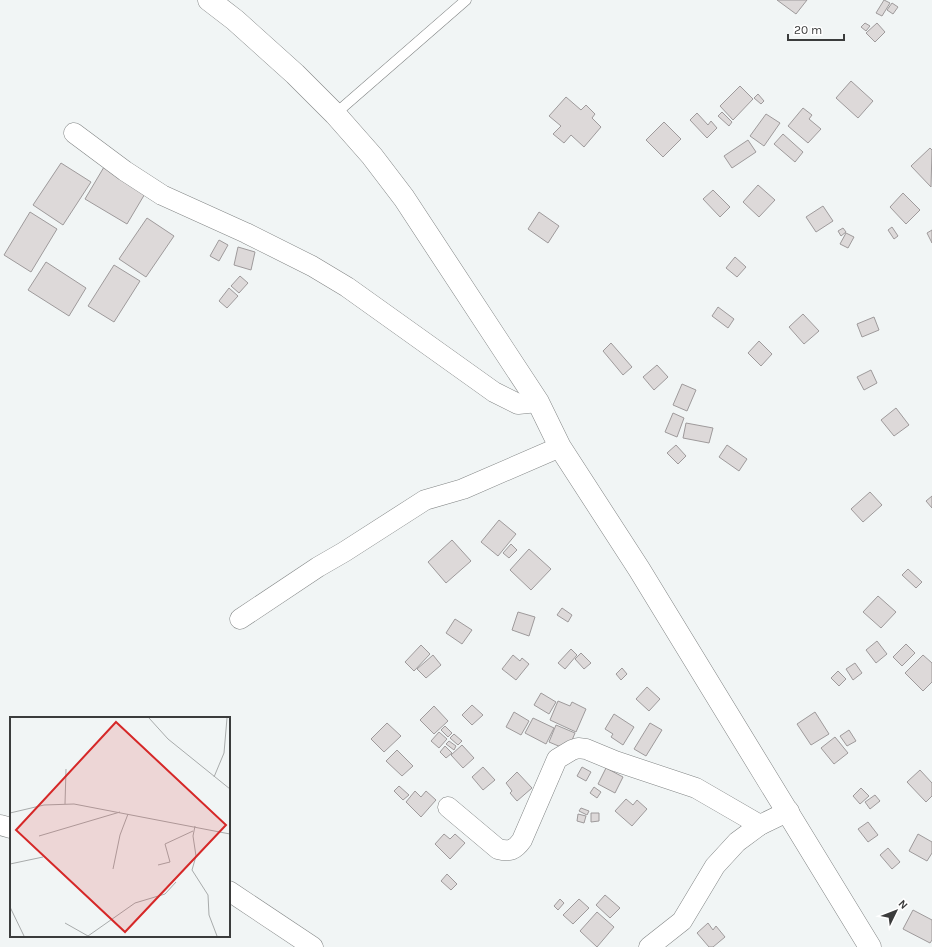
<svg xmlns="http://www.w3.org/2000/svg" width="932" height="947" font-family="Karla,sans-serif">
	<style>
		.building { fill: #ddd9d9; stroke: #9e9a9b }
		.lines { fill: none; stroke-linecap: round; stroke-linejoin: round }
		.lane-casing { stroke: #828585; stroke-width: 11 }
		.street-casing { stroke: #828585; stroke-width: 21 }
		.primary-casing { stroke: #828585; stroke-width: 23 }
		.lane { stroke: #fff; stroke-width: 10 }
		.street { stroke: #fff; stroke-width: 20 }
		.primary { stroke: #fff; stroke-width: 22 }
		.inset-road { fill: none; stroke: #a8abab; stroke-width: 1 }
		.view { fill: #d62828; fill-opacity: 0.15; stroke: #d62828; stroke-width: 2 }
		.inset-edge { fill: none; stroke: #3b3c3c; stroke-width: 2 }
	</style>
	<rect width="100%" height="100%" fill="#f1f5f5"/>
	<g class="building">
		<path d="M777,0H807L796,14Z"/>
		<path d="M884,0L890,3L882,16L876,13Z"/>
		<path d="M892,3L898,7L893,14L887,10Z"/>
		<path d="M865,23L870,26L866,31L861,27Z"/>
		<path d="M877,23L885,32L875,42L866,33Z"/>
		<path d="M851,81L873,101L858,118L836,98Z"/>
		<path d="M740,86L753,99L733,120L720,106Z"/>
		<path d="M758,94L764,101L761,104L754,98Z"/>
		<path d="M566,97L581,110L586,105L595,114L592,118L601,127L584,147L571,135L564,143L553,134L561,126L549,116Z"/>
		<path d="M803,108L812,115L809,119L821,129L808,143L788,126Z"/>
		<path d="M722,112L732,122L729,126L718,116Z"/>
		<path d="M697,113L708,125L711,121L717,128L707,138L690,120Z"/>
		<path d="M766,114L780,123L764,146L750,136Z"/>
		<path d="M664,122L681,139L663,157L646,140Z"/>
		<path d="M783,134L803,152L795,162L774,144Z"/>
		<path d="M748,140L756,152L732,168L724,156Z"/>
		<path d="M930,148L932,150L931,187L911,166Z"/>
		<path d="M61,163L91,182L63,225L33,205Z"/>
		<path d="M104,167L146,192L127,224L85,199Z"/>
		<path d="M758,185L775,200L759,217L743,202Z"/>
		<path d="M713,190L730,207L720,217L703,199Z"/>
		<path d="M903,193L920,210L906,224L890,207Z"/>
		<path d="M823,206L833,221L816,232L806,217Z"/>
		<path d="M30,212L57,229L31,272L4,255Z"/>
		<path d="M539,212L559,226L548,243L528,229Z"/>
		<path d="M147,218L174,236L146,277L119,259Z"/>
		<path d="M892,227L898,236L894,239L888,230Z"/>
		<path d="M843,228L846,232L841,236L838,231Z"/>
		<path d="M932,230V243L927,233Z"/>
		<path d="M846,233L854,237L848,248L840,244Z"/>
		<path d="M219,240L228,245L219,261L210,256Z"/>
		<path d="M238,247L255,252L251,270L234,265Z"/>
		<path d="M735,257L746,267L737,277L726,268Z"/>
		<path d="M46,262L86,288L69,316L28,290Z"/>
		<path d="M114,265L140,281L114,322L88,306Z"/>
		<path d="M240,276L248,283L239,293L231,286Z"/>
		<path d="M229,288L238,296L227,308L219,301Z"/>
		<path d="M718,307L734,319L728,328L712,316Z"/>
		<path d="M803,314L819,331L804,344L789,327Z"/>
		<path d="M874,317L879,330L862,337L857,324Z"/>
		<path d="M759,341L772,354L761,366L748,353Z"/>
		<path d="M611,343L632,367L623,375L603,351Z"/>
		<path d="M657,365L668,377L654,390L643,377Z"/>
		<path d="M871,370L877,383L864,390L857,377Z"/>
		<path d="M682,384L696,390L687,411L673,405Z"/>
		<path d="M896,408L909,425L894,436L881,420Z"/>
		<path d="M673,413L684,418L677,437L665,432Z"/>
		<path d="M686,423L713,428L709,443L683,438Z"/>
		<path d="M676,445L686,456L678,464L667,453Z"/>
		<path d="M727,445L747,459L739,471L719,457Z"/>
		<path d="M870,492L882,505L863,522L851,509Z"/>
		<path d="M932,496V508L926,501Z"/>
		<path d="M499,520L516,534L498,556L481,542Z"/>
		<path d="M452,540L471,561L446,583L428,562Z"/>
		<path d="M511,544L517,550L509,558L503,553Z"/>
		<path d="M529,549L551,569L531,590L510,570Z"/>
		<path d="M908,569L922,582L916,588L902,575Z"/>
		<path d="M878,596L896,612L881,628L863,612Z"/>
		<path d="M562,608L572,615L568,622L557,615Z"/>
		<path d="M518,612L535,617L529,636L512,630Z"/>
		<path d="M455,619L472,630L462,644L446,633Z"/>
		<path d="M877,641L887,654L876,663L866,650Z"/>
		<path d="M906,644L915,653L902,666L893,657Z"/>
		<path d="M421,645L430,654L414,671L405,662Z"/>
		<path d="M571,649L577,655L565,669L558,663Z"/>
		<path d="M581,653L591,663L584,669L575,659Z"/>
		<path d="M433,655L441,665L426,678L417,669Z"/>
		<path d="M513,655L520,661L522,658L529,664L516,680L502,669Z"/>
		<path d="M923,655L932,663V682L923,691L905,673Z"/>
		<path d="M855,663L862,673L853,680L846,669Z"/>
		<path d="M622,668L627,674L621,680L616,674Z"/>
		<path d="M838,671L846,679L839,686L831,678Z"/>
		<path d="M647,687L660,699L649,711L636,699Z"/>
		<path d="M541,693L556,702L549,714L534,705Z"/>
		<path d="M558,701L570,706L572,702L586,709L576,732L550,720Z"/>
		<path d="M472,705L483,715L472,725L462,715Z"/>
		<path d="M434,706L448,721L434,734L420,720Z"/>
		<path d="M514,712L529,721L521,735L506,727Z"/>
		<path d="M815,712L829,734L811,745L797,724Z"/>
		<path d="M614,714L634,727L623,745L611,737L613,734L605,729Z"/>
		<path d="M533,718L554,728L546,744L525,733Z"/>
		<path d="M387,723L401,736L384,752L371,739Z"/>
		<path d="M650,723L662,730L646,756L634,749Z"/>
		<path d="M556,725L575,733L568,750L549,742Z"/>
		<path d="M445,726L452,733L448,737L441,730Z"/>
		<path d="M849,730L856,741L847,746L840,736Z"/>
		<path d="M439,732L447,739L439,748L431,741Z"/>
		<path d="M454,734L462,741L458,745L450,738Z"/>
		<path d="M835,737L848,753L834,764L821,748Z"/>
		<path d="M449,741L456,746L454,750L446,744Z"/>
		<path d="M462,745L474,758L463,768L451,755Z"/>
		<path d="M445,746L452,753L446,758L440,752Z"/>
		<path d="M397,750L413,766L402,776L386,761Z"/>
		<path d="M483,767L495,780L483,790L472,777Z"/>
		<path d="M582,767L591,772L586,781L577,776Z"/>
		<path d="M606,768L623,777L615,793L598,784Z"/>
		<path d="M920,770L932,783V796L926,802L907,782Z"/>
		<path d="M517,772L532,788L517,801L510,793L512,791L506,783Z"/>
		<path d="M399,786L409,795L403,800L394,791Z"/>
		<path d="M594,787L601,792L597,798L590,793Z"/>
		<path d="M861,788L869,796L860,804L853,796Z"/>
		<path d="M415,791L421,797L426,791L436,800L421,817L406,802Z"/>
		<path d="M875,795L880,801L870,809L865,802Z"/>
		<path d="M626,799L633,805L637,800L647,809L632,826L615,811Z"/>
		<path d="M581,808L589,811L587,815L579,811Z"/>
		<path d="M591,813H599V821L591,822Z"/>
		<path d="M578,814L586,816L584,823L577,821Z"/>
		<path d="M868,822L878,835L868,842L858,829Z"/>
		<path d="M444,834L450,839L455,834L465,843L450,859L435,844Z"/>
		<path d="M918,834L932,842V853L927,861L909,851Z"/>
		<path d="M888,848L900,862L892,869L880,855Z"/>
		<path d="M447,874L457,884L451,890L441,881Z"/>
		<path d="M605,895L620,908L610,918L596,905Z"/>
		<path d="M560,899L564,903L558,910L554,906Z"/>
		<path d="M579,899L589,908L573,924L563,915Z"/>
		<path d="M913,910L932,920V940L930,943L903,929Z"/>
		<path d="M597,912L614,927L597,947L580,931Z"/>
		<path d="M708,923L713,930L716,926L725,937L713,947H709L697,933Z"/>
	</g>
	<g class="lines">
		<g class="lane-casing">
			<path id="lane" d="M335,114L466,0"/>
		</g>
		<g class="street-casing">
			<g id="street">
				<path d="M74,133L125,171L162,195L246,233L312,266L347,287L494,392L518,404L538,402"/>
				<path d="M240,619L318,567L344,552L425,500L463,489L560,447"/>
				<path d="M448,807L498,849C510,852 515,850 522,840L557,759L572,750L578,748L586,749L615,761L696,788L760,825"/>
				<path d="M0,825L11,828"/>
				<path d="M229,891L313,947"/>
				<path d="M649,947L682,921L715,866L737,842L760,825L789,811"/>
			</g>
		</g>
		<g class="primary-casing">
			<path id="primary" d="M209,0L235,20L295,74L335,114L372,156L404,198L538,402L560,447L639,569L870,947"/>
		</g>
		<use href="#lane" class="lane"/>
		<use href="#street" class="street"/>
		<use href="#primary" class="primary"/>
	</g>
	<g transform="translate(10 717)">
		<rect width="220" height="220" fill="#f1f5f5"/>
		<path class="inset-road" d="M139,1L158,22L220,72M204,60L214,36L217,1M55,87L56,52M0,96L34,88L64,87L220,117M185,109L183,119L186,139L182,153L198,178L199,198L207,219M29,119L110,95M0,147L33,140M148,148L160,145L155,127L183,114M103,152L110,118L118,97M0,190L14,219M55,206L78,219M78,219L125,186L155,177L166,165"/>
		<path class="view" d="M106,5L216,108L115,215L6,113Z"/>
		<rect width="220" height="220" class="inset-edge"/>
	</g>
	<g transform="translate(896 911) rotate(47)" stroke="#ffffff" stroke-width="3" paint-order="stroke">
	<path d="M0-3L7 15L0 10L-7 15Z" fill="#3b3c3c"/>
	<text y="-6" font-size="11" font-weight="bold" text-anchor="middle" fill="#3b3c3c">N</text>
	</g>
	<path d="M788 34v6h56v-6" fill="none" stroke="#3b3c3c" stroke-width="2"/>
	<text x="794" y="34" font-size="12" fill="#3b3c3c" stroke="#ffffff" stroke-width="3" paint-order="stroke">20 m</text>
</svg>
